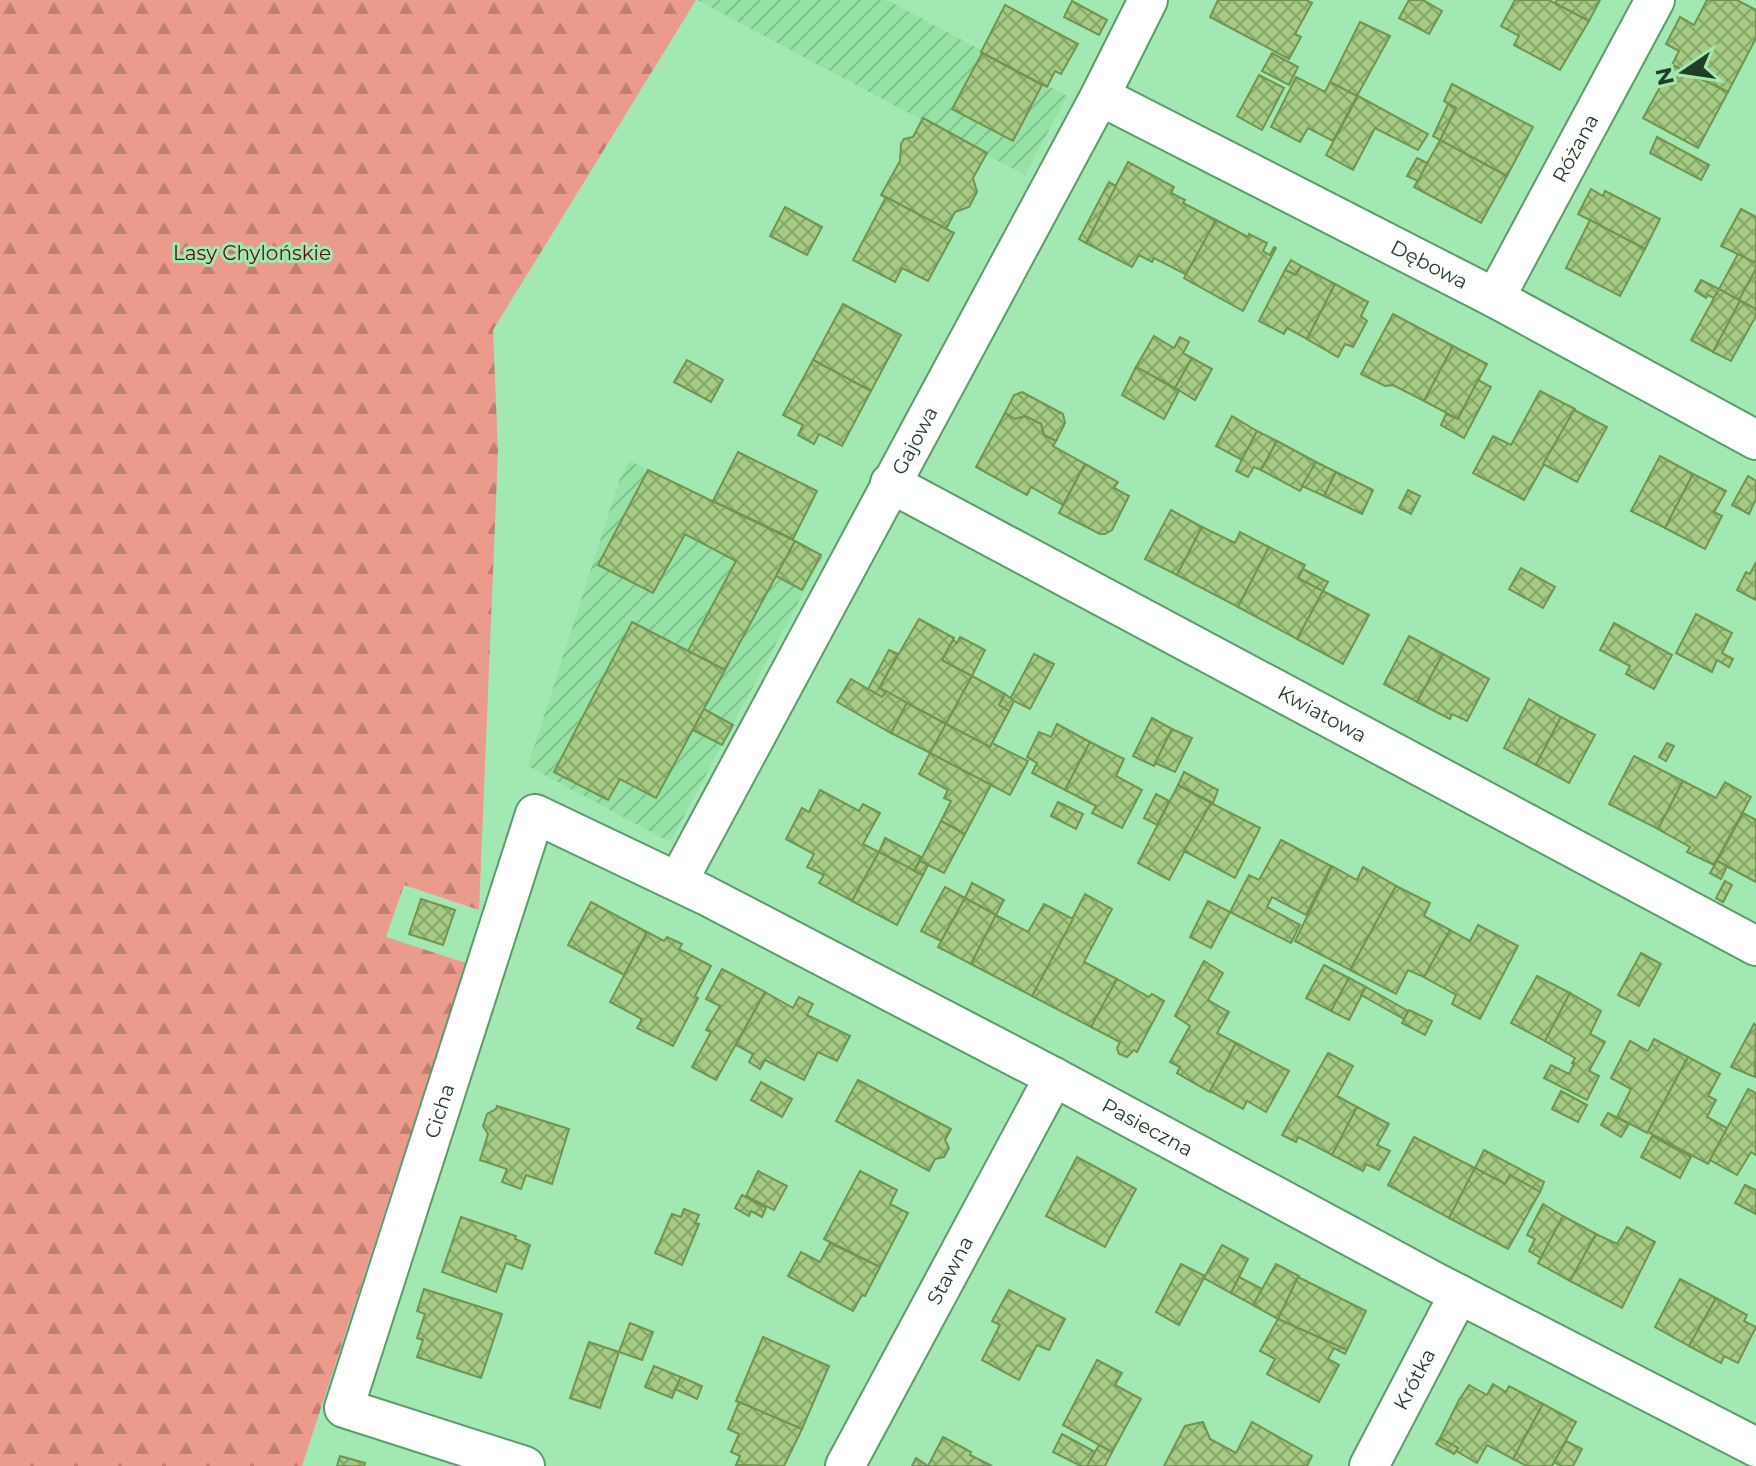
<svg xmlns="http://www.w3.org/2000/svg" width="1756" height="1466" font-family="Montserrat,sans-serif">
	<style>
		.industrial { fill: url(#industrial-furrows) }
		.forest { fill: url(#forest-firs) }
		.building { fill: url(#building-cross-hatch); stroke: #71944f; stroke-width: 2 }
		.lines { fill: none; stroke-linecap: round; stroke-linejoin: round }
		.street-casing { stroke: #599d6a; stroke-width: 42 }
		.street { stroke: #fff; stroke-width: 38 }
		.labels { text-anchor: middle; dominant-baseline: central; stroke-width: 6; stroke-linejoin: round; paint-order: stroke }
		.street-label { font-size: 20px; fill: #213d28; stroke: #a2e8b2 }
		.park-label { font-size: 20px; fill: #57130b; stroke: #a2e8b2 }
	</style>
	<defs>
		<pattern id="industrial-furrows" width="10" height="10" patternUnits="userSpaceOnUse" patternTransform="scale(2)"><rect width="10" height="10" fill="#94e2a6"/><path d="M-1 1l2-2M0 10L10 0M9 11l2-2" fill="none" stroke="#7fc38f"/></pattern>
		<pattern id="forest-firs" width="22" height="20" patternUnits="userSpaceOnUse" patternTransform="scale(2)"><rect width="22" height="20" fill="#ea9b8c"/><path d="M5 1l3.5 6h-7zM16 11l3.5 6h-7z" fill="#bd8072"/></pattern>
		<pattern id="building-cross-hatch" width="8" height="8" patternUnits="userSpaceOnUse" patternTransform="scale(2)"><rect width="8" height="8" fill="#a5ca83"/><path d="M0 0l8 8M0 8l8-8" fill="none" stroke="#86a56b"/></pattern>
	</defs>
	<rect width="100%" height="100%" fill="#a2e8b2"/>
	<g class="industrial">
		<path d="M697,0H887L1067,96L1025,175Z"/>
		<path d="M630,461L823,556L670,842L528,766L620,478Z"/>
	</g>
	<path class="forest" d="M0,0H696L493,330L498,451L479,910L404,885L386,937L466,963L302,1466H0Z"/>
	<g class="building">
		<path d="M1218,0H1306L1312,3L1295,34L1301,37L1289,59L1210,17Z"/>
		<path d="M1409,0H1423L1442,11L1429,34L1399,18Z"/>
		<path d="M1515,0H1549L1589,21L1560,70L1514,45L1519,36L1501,26Z"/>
		<path d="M1557,0H1600L1589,21L1555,3Z"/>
		<path d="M1707,0H1737L1756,10V38L1728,92L1672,65L1679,51L1666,44L1680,17L1694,25Z"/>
		<path d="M1072,1L1107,20L1099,35L1064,17Z"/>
		<path d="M1005,5L1078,44L1061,74L1055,71L1047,87L981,52Z"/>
		<path d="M1360,22L1390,36L1357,96L1330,82Z"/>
		<path d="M982,53L1042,85L1013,141L952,109Z"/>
		<path d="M1272,53L1298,67L1289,85L1262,71Z"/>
		<path d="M1672,65L1728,92L1698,148L1643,118Z"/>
		<path d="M1259,75L1284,88L1262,130L1237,116Z"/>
		<path d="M1296,77L1325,92L1330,82L1357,96L1333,141L1308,128L1300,142L1271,127Z"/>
		<path d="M1452,84L1533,127L1507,176L1440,140L1456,108L1444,101Z"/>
		<path d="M1358,96L1428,134L1418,150L1375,128L1353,170L1326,155Z"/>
		<path d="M1448,104L1456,108L1440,140L1433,136Z"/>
		<path d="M923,118L987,153L973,178L977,192L969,207L955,212L946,229L881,195L900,161L901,144L904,139L913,137Z"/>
		<path d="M1657,137L1709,165L1701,180L1650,153Z"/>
		<path d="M1440,140L1507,176L1481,223L1414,187Z"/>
		<path d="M1417,158L1427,163L1418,181L1407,176Z"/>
		<path d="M1128,162L1174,187L1171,193L1185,200L1183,203L1216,220L1187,275L1154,258L1152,262L1139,255L1132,267L1086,243Z"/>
		<path d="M1109,182L1116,186L1086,243L1079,239Z"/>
		<path d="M1591,189L1603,196L1605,191L1660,219L1645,249L1578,214Z"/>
		<path d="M886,197L954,233L928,281L902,268L895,282L853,260Z"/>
		<path d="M785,207L822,227L807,255L770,236Z"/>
		<path d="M1741,209L1756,217V263L1721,246Z"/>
		<path d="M1216,220L1248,237L1249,234L1267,243L1263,251L1270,255L1274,247L1276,248L1243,311L1184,278Z"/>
		<path d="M1590,220L1645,249L1620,296L1566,268Z"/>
		<path d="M1738,254L1756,263V269L1739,300L1719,289Z"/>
		<path d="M1291,260L1301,266L1296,275L1285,270Z"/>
		<path d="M1301,266L1335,284L1307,339L1287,328L1284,334L1259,321L1285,270L1296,275Z"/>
		<path d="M1756,269V309L1739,300Z"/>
		<path d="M1701,280L1719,289L1714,298L1708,295L1706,298L1695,291Z"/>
		<path d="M1335,284L1368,302L1361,316L1367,321L1353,347L1345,344L1338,357L1307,339Z"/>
		<path d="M1719,289L1740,301L1713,352L1691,340Z"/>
		<path d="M1740,301L1756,309V316L1731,361L1713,352Z"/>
		<path d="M843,304L901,335L871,391L813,360Z"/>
		<path d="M1393,314L1453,346L1424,401L1393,385L1385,386L1361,374Z"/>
		<path d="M1154,336L1174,348L1180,337L1189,342L1183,353L1192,358L1175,388L1136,367Z"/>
		<path d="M1453,346L1487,364L1458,419L1424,401Z"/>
		<path d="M1192,358L1212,369L1195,400L1175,388Z"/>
		<path d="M687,360L723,380L711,402L674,382Z"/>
		<path d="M813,360L871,391L842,446L819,434L814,444L798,435L803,425L783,415Z"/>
		<path d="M1136,367L1179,391L1164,419L1122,395Z"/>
		<path d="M1478,380L1491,387L1464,438L1441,425L1446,414L1458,419Z"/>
		<path d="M1540,391L1575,409L1524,500L1473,473L1493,436L1511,445Z"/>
		<path d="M1022,392L1063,414L1065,423L1056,441L1044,435L1041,424L1025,416L1015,419L1005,413L1014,395Z"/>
		<path d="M1574,410L1607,427L1577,482L1543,464Z"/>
		<path d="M1005,413L1015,419L1025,416L1041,424L1044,435L1056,441L1053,446L1085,464L1063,505L1031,487L1027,495L976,467Z"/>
		<path d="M1232,416L1257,431L1242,460L1216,446Z"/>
		<path d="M1257,431L1277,441L1261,470L1254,467L1248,477L1236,471Z"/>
		<path d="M1277,441L1316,462L1300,491L1261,470Z"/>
		<path d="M738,452L817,491L793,539L713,501Z"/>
		<path d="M1660,456L1693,474L1665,528L1631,511Z"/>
		<path d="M1316,462L1336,472L1324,496L1302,486Z"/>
		<path d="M1085,464L1118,482L1114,488L1129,496L1112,530L1105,534H1100L1059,513Z"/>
		<path d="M648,470L795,541L725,670L688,651L736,561L685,534L653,593L598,565Z"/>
		<path d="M1336,472L1373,490L1362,514L1324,496Z"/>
		<path d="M1693,474L1726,491L1714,512L1722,516L1705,549L1665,528Z"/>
		<path d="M1748,476L1756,481V499L1749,514L1732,505Z"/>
		<path d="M1408,490L1420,496L1411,514L1399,508Z"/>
		<path d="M1171,510L1202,527L1177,575L1145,559Z"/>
		<path d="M1202,527L1235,543L1240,532L1269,547L1238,607L1177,575Z"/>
		<path d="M795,541L821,555L802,590L776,576Z"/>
		<path d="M1269,547L1305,565L1298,578L1323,591L1297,639L1238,607Z"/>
		<path d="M1756,562V600L1737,590L1746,572L1750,574Z"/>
		<path d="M1521,568L1555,587L1543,608L1509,589Z"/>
		<path d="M1303,569L1328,582L1323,591L1298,578Z"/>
		<path d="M1323,591L1369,615L1343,664L1297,639Z"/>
		<path d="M1696,614L1732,633L1722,653L1733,659L1729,667L1717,660L1712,672L1676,653Z"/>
		<path d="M919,619L954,638L942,660L972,676L946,724L879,688Z"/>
		<path d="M632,622L725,670L656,798L620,779L608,800L554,772Z"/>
		<path d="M1614,623L1672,655L1654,689L1626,674L1630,666L1600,650Z"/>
		<path d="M1409,636L1443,654L1417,702L1384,684Z"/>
		<path d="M960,637L985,650L972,676L942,660L953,640L957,643Z"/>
		<path d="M889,650L898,654L879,688L886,691L882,697L868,689Z"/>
		<path d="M1034,654L1054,664L1030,709L1010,699Z"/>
		<path d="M1443,654L1489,679L1467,721L1452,714L1450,719L1417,702Z"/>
		<path d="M972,676L1005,694L999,705L1009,711L990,747L946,724Z"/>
		<path d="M851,679L882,697L886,691L907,703L891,733L837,702Z"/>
		<path d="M1005,694L1014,701L1009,711L999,705Z"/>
		<path d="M1529,699L1561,717L1536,765L1504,748Z"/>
		<path d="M907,703L946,724L930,753L891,733Z"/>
		<path d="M704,709L733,725L722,745L693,730Z"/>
		<path d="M1561,717L1595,735L1569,783L1536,765Z"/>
		<path d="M1152,718L1172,729L1154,766L1133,756Z"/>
		<path d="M946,724L990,747L992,743L1028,761L1010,795L930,753Z"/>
		<path d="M1057,724L1090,742L1065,790L1032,773L1037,763L1027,757L1039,732L1051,737Z"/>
		<path d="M1172,729L1192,738L1175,772L1155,763Z"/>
		<path d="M1090,742L1124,759L1116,776L1142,790L1122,828L1092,813L1096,806L1065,790Z"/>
		<path d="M1667,743L1674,746L1666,761L1659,757Z"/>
		<path d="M930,753L991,785L965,834L941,821L951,801L944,798L948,790L919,774Z"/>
		<path d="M1634,756L1683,781L1658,829L1609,804Z"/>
		<path d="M1184,772L1218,790L1213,803L1178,785Z"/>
		<path d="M1683,781L1716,798L1725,782L1751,797L1714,865L1687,852L1690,847L1658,829Z"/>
		<path d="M1178,785L1211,803L1169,880L1138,863Z"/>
		<path d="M820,790L859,811L863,804L880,813L863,844L879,852L852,901L819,883L824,875L807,867L814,854L786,839L802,808L809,812Z"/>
		<path d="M1156,794L1169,801L1157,825L1144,818Z"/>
		<path d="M1058,802L1083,814L1076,829L1051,816Z"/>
		<path d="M1211,803L1260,828L1235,878L1184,851Z"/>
		<path d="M1743,813L1756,820V882L1717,861Z"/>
		<path d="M941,821L965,834L944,873L920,861Z"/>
		<path d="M885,838L921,857L914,871L879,852Z"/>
		<path d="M1281,840L1331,866L1306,915L1272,897L1267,907L1300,925L1291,943L1230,912L1249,875L1259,880Z"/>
		<path d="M879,852L923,875L897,925L852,901Z"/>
		<path d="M920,861L928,865L923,875L914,871Z"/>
		<path d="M1717,861L1727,866L1721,879L1710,873Z"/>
		<path d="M1332,866L1357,880L1363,867L1396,886L1350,970L1295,941Z"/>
		<path d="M1725,881L1732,885L1723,902L1716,898Z"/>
		<path d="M972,883L1004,900L996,915L965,898Z"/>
		<path d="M1396,886L1430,903L1424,916L1450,930L1424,977L1408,970L1396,994L1350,970Z"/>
		<path d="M945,887L965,898L941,941L921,931Z"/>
		<path d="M1085,894L1112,909L1084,962L1117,979L1091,1027L1032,996Z"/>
		<path d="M965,898L996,915L971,964L938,947Z"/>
		<path d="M421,899L455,910L443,945L409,934Z"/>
		<path d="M1208,901L1230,912L1211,948L1190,937Z"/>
		<path d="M591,902L647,932L624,975L568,945Z"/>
		<path d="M1044,904L1073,919L1032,996L971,964L996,915L1028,932Z"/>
		<path d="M1478,925L1518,946L1480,1019L1452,1004L1456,995L1424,977L1450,930L1470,941Z"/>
		<path d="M647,932L664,941L667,937L682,944L679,949L711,966L695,996L698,998L673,1046L637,1028L642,1019L610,1002Z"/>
		<path d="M1641,953L1661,964L1639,1006L1618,995Z"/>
		<path d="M1204,961L1223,973L1208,1000L1229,1012L1217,1033L1236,1043L1210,1092L1177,1073L1180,1067L1170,1062L1190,1026L1175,1016Z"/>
		<path d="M1324,965L1349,978L1331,1011L1306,998Z"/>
		<path d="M722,969L765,992L716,1080L692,1067L711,1032L706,1030L720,1006L706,999Z"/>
		<path d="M1537,976L1570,993L1545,1041L1511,1023Z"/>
		<path d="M1349,978L1366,987L1349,1020L1331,1011Z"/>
		<path d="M1117,979L1149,997L1152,994L1164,1001L1137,1052L1134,1050L1127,1057L1119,1054L1117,1048L1120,1042L1091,1027Z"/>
		<path d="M1366,987L1408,1011L1404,1019L1361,995Z"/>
		<path d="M765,992L793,1008L799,997L813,1004L807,1015L850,1036L837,1061L818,1052L804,1080L765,1060L760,1069L749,1062L753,1054L736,1045Z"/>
		<path d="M1570,993L1601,1011L1590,1034L1605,1042L1589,1071L1599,1076L1587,1100L1544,1078L1551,1065L1569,1074L1574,1064L1572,1063L1575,1058L1545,1041Z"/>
		<path d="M1409,1010L1432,1021L1425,1035L1402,1023Z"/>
		<path d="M1754,1024L1756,1026L1755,1077L1731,1067Z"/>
		<path d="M1654,1039L1688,1057L1647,1133L1617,1117L1631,1089L1611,1078L1630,1041L1648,1051Z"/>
		<path d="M1236,1043L1289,1071L1266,1112L1247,1101L1243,1109L1210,1091Z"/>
		<path d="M1328,1053L1353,1066L1337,1096L1357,1107L1332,1155L1298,1137L1296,1142L1282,1135Z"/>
		<path d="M1688,1057L1720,1074L1708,1096L1716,1100L1707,1117L1727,1128L1708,1164L1648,1132Z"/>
		<path d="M858,1080L951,1129L945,1140L949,1148L944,1157L935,1159L929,1171L836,1121Z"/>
		<path d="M761,1082L792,1099L782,1117L751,1100Z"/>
		<path d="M1748,1089L1756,1093V1155L1751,1152L1737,1175L1710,1160Z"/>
		<path d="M1561,1091L1587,1105L1578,1122L1552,1109Z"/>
		<path d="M497,1106L569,1129L552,1184L526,1175L521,1189L502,1182L507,1169L480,1160L488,1134L483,1126L487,1114L496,1109Z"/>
		<path d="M1357,1107L1389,1124L1377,1145L1390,1151L1379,1170L1366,1164L1363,1171L1332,1155Z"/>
		<path d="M1608,1113L1629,1124L1621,1137L1601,1125Z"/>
		<path d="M1652,1136L1691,1157L1680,1178L1641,1157Z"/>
		<path d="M1414,1137L1475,1168L1449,1218L1388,1185Z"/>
		<path d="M1484,1150L1544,1182L1540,1192L1510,1175L1505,1184L1475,1168Z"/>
		<path d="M1077,1157L1136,1189L1105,1247L1046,1216Z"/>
		<path d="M1475,1168L1505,1184L1510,1175L1540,1192L1508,1249L1449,1218Z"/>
		<path d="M758,1171L787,1186L774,1210L746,1196Z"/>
		<path d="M860,1171L897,1190L890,1204L908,1213L880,1267L824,1239Z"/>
		<path d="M1745,1185L1756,1190V1214L1735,1203Z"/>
		<path d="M742,1195L766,1208L762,1217L751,1211L749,1216L735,1208Z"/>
		<path d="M1543,1204L1563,1216L1541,1258L1529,1251L1535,1239L1527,1235Z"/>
		<path d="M684,1209L699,1215L695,1223L699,1224L682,1265L655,1253L672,1214L681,1217Z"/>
		<path d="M1563,1216L1596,1234L1570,1281L1538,1263Z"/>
		<path d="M461,1217L516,1236L515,1239L530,1245L522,1269L506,1263L496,1292L442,1272Z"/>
		<path d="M1627,1227L1655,1242L1622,1308L1570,1281L1596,1234L1617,1244Z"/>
		<path d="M830,1243L880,1267L865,1296L862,1295L853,1311L788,1276L801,1252L820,1262Z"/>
		<path d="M1222,1245L1248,1259L1231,1293L1204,1278Z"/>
		<path d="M1181,1264L1205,1276L1179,1325L1156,1312Z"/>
		<path d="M1276,1264L1299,1276L1278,1319L1253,1305Z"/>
		<path d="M1239,1277L1262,1289L1253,1305L1231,1293Z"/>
		<path d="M1298,1277L1366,1311L1347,1350L1278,1319Z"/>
		<path d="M1680,1279L1716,1298L1689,1346L1655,1327Z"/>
		<path d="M424,1289L502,1314L481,1378L417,1357L423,1340L417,1338L425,1314L417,1311Z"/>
		<path d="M1009,1290L1065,1319L1049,1350L1037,1345L1019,1380L982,1360L1000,1325L992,1321Z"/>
		<path d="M1716,1298L1747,1315L1744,1321L1756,1327L1738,1363L1724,1356L1721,1363L1689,1346Z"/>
		<path d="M1278,1319L1347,1350L1345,1354L1334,1348L1328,1359L1339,1365L1319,1402L1267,1374L1275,1359L1260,1351Z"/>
		<path d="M630,1323L653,1332L642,1360L619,1352Z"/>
		<path d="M763,1337L829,1366L802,1429L736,1401Z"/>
		<path d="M589,1342L619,1352L600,1408L570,1398Z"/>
		<path d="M1097,1360L1122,1373L1115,1385L1141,1399L1112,1452L1063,1425Z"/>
		<path d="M654,1366L681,1377L672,1398L645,1387Z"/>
		<path d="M681,1377L702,1386L697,1399L675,1389Z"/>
		<path d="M1493,1384L1506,1392L1509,1386L1543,1404L1513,1459L1487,1445L1477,1463L1456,1451L1458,1448L1440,1438L1459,1400L1469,1385L1487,1395Z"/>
		<path d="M739,1402L802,1429L784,1466L736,1465L740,1456L731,1452L739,1434L728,1429Z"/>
		<path d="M1543,1404L1576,1422L1552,1466H1527L1513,1459Z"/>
		<path d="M1203,1422L1210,1439L1236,1453L1252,1422L1312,1456L1307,1466H1164L1185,1426Z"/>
		<path d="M1062,1434L1095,1452L1087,1466H1081L1053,1452Z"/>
		<path d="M943,1437L971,1452L970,1455L992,1466H912L916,1458L928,1466Z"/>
		<path d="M1440,1438L1458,1448L1454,1454L1436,1444Z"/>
		<path d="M1566,1441L1582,1449L1573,1466H1561L1554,1462Z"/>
		<path d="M1099,1445L1112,1452L1105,1466H1087Z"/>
		<path d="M340,1456L365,1463L364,1466H337Z"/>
	</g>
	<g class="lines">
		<g class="street-casing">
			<g id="street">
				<path id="s1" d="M1100,96L1495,298L1756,440"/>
				<path id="s2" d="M1495,298L1655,0"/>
				<path id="s3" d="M890,483L1756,946"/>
				<path id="s4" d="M678,881L1100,96L1148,0"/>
				<path id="s5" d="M525,1466L344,1408L535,814L705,895L1054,1077L1437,1283L1756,1447"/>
				<path id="s6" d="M845,1466L1054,1077"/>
				<path id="s7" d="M1369,1466L1459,1294"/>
			</g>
		</g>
		<use href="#street" class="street"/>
	</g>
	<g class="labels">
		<g class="street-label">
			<text stroke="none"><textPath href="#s2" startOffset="170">Różana</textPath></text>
			<text stroke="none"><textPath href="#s1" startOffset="370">Dębowa</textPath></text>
			<text stroke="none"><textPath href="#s4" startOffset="500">Gajowa</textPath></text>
			<text stroke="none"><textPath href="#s3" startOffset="490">Kwiatowa</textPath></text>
			<text stroke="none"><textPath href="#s5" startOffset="502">Cicha</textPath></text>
			<text stroke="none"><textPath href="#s5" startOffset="1502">Pasieczna</textPath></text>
			<text stroke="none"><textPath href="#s6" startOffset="222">Stawna</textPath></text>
			<text stroke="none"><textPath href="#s7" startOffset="98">Krótka</textPath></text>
		</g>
		<g class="park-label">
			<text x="252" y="253">Lasy Chylońskie</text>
		</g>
	</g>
	<g transform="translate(1684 72) rotate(257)" stroke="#a2e8b2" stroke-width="6" paint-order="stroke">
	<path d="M0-6L14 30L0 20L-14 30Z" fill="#213d28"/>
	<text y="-12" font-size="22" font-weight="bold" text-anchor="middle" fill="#213d28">N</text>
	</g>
</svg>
